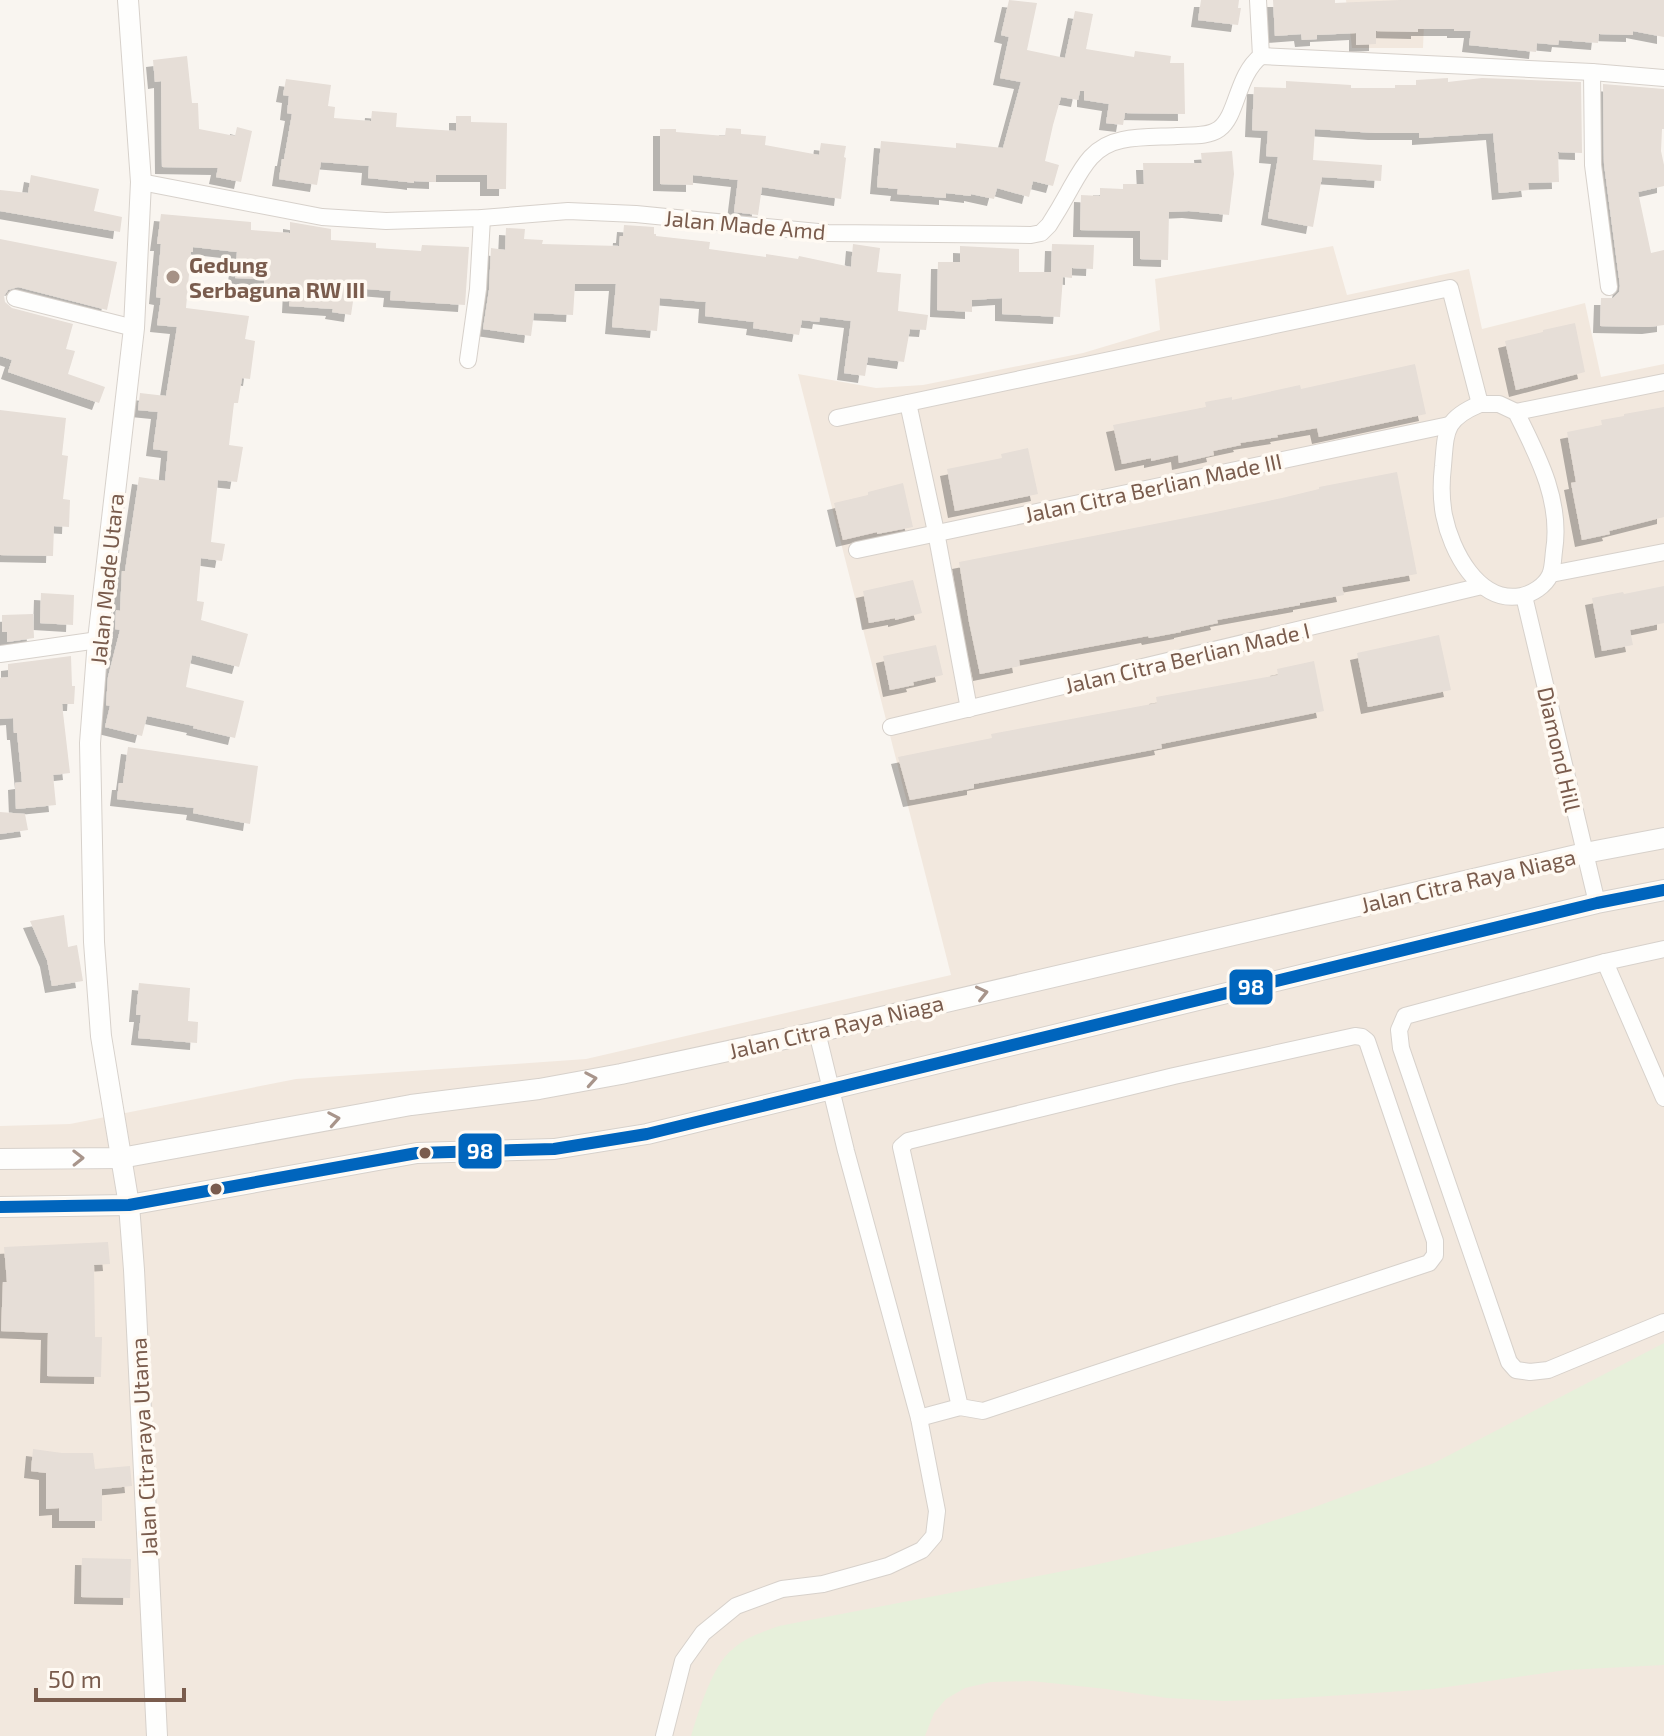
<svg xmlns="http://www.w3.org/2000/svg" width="1664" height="1736" font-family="'Exo 2',sans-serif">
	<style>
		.residential { fill: #f2e8de }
		.green { fill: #e7f0db }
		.building { fill: #e6ded7; filter: url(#shadow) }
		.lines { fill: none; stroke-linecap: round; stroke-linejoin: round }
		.minor-casing { stroke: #d7d1cb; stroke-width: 18 }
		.tertiary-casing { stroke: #d7d1cb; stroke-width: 22 }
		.minor { stroke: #fefefd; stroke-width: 16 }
		.tertiary { stroke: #fefefd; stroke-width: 20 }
		.bus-1-casing { stroke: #fffaf3; stroke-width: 18 }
		.bus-1 { stroke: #0065bd; stroke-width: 12 }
		.oneway { stroke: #a8958b }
		.poi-dot { fill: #a69286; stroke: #fffaf3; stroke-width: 3 }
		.bus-dot { fill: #7a5c4d; stroke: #fffaf3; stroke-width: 3 }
		.labels { text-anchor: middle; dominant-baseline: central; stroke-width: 7; stroke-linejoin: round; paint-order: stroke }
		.street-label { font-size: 22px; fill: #7a5c4d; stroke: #fffaf3 }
		.poi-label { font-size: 22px; font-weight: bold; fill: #7a5c4d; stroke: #fffaf3; text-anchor: start }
		.line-badge { stroke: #fffaf3; stroke-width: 3 }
		.badge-label { font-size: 22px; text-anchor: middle; font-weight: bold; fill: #fff }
	</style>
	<defs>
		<filter id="shadow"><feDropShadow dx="-7" dy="7" stdDeviation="0" flood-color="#0004"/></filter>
	</defs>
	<rect width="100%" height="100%" fill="#f9f5f0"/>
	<g class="residential">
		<path d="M1346,0H1425L1423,48H1352Z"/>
		<path d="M1333,246L1347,295L1469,269L1482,329L1585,303L1601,377L1664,364V1736H0V1126L70,1124L296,1079L586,1059L951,975L798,374L876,388L923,385L1083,353L1160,330L1155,279Z"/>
	</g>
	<path class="green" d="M1664,1343V1665L1566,1670L1433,1689L1284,1699L1224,1701L1167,1698L1106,1689L1032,1681L991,1682L965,1688L946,1699L934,1713L925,1736H691C699,1711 712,1665 733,1649C746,1637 763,1632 779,1626L1090,1566L1232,1534L1304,1511L1434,1463Z"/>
	<g class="building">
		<path d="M1009,0L1037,3L1027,50L1065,58L1075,11L1093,14L1086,49L1134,57L1135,51L1171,56L1170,63H1184L1185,114L1125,113L1123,125L1106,123L1109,104L1084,100V91H1080L1078,100L1061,97L1053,125L1045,161L1059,165L1053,186L1033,181L1029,197L997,188L994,199L971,194V196L946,193V198L897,194L898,189L877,187L881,141L956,148V143L1003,148L1021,82L1000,78L1009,37L1001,35Z"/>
		<path d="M1201,0H1239L1238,8H1241L1238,25L1198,20Z"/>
		<path d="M1273,0H1335V3L1401,0H1664V37L1633,31V35L1599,34L1598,43L1559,40L1558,45L1537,43L1536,52L1469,45L1471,31H1454V29H1418V32L1376,31V44L1356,45V33L1317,35V39L1302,40L1301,34L1275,36Z"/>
		<path d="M187,56L192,103H198L199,129L235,136L237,127L252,131L241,182L216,177L218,168L162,167L161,81L155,82L153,60Z"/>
		<path d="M1448,78V82L1482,78L1581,82L1582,153L1558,152L1559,182L1528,183L1529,190L1499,193L1493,133L1419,138V133H1375L1315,129L1313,160L1382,165L1381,181L1322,177L1313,227L1268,218L1278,157L1266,156L1268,131L1252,130L1254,87L1286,88V81L1351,85V88H1395V85H1416V80Z"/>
		<path d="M286,79L331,85L328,106L335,107L334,118L371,121L372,111L397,113L396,127L456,131V116H471V122L507,123L506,189H487V175H436V182L414,181V183L407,182L368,178L369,166L321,162L317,185L279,179L282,159H284L292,114L287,113L289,96L283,95Z"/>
		<path d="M1603,84L1664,89V129H1662L1661,151L1664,165V186L1638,192L1651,253L1664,250V325L1649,327L1600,326L1601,298H1613L1619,292L1620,286L1604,164Z"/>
		<path d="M726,128L741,129V134L766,136L765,145L819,155L821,143L846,146L844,157L846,158L841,199L762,187L758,215L734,212L738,180L693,175V185L660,184V129H676V132L725,136Z"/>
		<path d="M1232,151L1234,174L1229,215L1189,211L1169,212L1168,260L1140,259V231L1080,230L1081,195L1100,196V188L1123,189V184H1144L1143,163H1202L1201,153Z"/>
		<path d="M31,175L99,189L94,211L122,217L120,232L0,211V190L28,193Z"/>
		<path d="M161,214L251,222V230L290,233V222L331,229V240L376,243V248L421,251L422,245L469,247L465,305L390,300L391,291L355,288L351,315L332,312L333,309L289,306L290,286L264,284V279L235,278L237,252L193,247V252H191L186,308L249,316L245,339L255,341L250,379L242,378L238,403H234L229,445L243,447L237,482L218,480L211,542L225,544L222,561L201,558L197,601L204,602L201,620L248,634L239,667L192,655L186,687L244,701L235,738L193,728L194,726L147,716L142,736L105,727L110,706L106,705L108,677L120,630L115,629L116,610L120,611L122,571H125L139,477L165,481L168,451L153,449L158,412L138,410L140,393L166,396L177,327L157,325L161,298L156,297L161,244H157Z"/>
		<path d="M624,225L654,227V234H656V236L710,242L709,249L766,257V254L798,259L799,256L851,267L853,244L880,248L877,272L901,274L898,311L928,315L926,330L910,329L904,362L868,357L865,376L844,373L851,321L820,317L819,322L802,320L799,335L753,328L754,322L705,316L706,302L660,298L657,331L612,327L616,284H575L573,315L534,313L531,336L483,329L489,290L491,248L505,250L506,228L525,229L524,239L543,240L542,244L619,246L620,236H623Z"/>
		<path d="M0,239L117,262L107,310L18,287L8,290L4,296L5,302L12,308L73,324L66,349L75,351L68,374L105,387L99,403L8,372L12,360L0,356Z"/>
		<path d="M1052,244L1094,245L1093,269L1072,268V278L1063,277L1060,317L1002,314V298L972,300V312L937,310L938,262H960V246L1019,249V272H1051Z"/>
		<path d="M1575,323L1585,372L1516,390L1505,341L1543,332V330Z"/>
		<path d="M1415,364L1426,414L1319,437L1317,428L1277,435L1278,437L1240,443L1241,445L1213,451L1214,455L1179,463L1178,455L1151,461V458L1122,464L1113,425L1206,407L1205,402L1232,397V400L1300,385L1301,389Z"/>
		<path d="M1664,407V517L1609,531L1610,534L1582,540L1571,483L1576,482L1567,432L1602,425L1601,420L1624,416V414Z"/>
		<path d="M0,410L66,418L62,455L68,456L63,499L70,500L69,527L54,526L53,556L0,555Z"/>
		<path d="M1028,448L1038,494L955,511L947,469L1002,458L1001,454Z"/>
		<path d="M1397,472L1417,574L1342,587L1344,595L1300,603V605L1217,620L1218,623L1181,631V632L1149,638L1148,636L1019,660L1020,666L980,674L969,622L959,562L1211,513L1282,498L1319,489V487Z"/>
		<path d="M903,483L913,527L877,534V532L843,540L834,503L868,495V492Z"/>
		<path d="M913,580L922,613L895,620V618L869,623L863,591Z"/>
		<path d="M1664,586V623L1630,630L1633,645L1602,651L1592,598L1623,592L1624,594Z"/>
		<path d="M41,593L74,595L73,625L40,623Z"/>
		<path d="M33,614L34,638L7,642V632H2V615Z"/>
		<path d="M1439,635L1451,690L1368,707L1357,653Z"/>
		<path d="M936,645L943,675L913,682L914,685L890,690L883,656Z"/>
		<path d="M71,656L72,686H75L74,704H62L70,773L53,775L56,805L16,809L15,783L22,782L17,733H14L13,718L0,719V678L8,677V664Z"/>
		<path d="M1314,661L1324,711L1161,744L1162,748L974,784V788L910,800L898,757L992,738L991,734L1157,703L1156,697L1278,675L1277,669Z"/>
		<path d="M128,747L258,766L250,824L193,813L194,808L117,799L119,783H123Z"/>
		<path d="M0,812L25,814L28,830L0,834Z"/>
		<path d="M64,915L68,947L77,945L83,981L52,986L47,960L30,921Z"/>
		<path d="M139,983L190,988L188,1021L198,1022L197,1043L138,1038L141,1015H136Z"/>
		<path d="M108,1242L110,1264L94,1265L95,1337H102L101,1377L47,1376L48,1333L1,1331L3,1282H7L4,1247Z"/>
		<path d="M33,1449L62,1453H93L95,1469L130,1466L132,1486L102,1489V1521H59V1508L46,1509V1473L31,1471Z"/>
		<path d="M82,1558L131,1559L130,1598L81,1597Z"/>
	</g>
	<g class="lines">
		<g class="minor-casing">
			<g id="minor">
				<path d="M1258,0L1261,56"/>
				<path d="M1261,56L1592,72L1664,78"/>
				<path d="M1592,72L1593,165L1609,287"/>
				<path d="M141,182L322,217L386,221L482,218L568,211L636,214L828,233L1031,235L1041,233L1049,225C1056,214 1062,204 1068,193C1082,168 1092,146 1122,140C1140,136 1159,137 1177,136C1190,135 1208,137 1219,129C1238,115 1236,76 1261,56"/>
				<path d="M15,298L134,328"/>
				<path d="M468,360L478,289L482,218"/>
				<path d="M908,403L936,532L969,709"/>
				<path d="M1480,404H1499L1516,412C1538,456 1562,501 1554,551C1553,559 1553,569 1550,575C1545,586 1532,594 1521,596C1478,604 1451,550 1444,515C1441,499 1441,483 1443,466C1446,431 1444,419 1480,404Z"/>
				<path d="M1516,412L1664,382"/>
				<path d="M837,418L1450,288L1480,404"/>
				<path d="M857,550L1449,425"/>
				<path d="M1551,574L1664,552"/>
				<path d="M1524,596L1597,903"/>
				<path d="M0,654L98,640"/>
				<path d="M891,727L1482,586"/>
				<path d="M1664,949L1605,962L1405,1016L1399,1030L1401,1048L1509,1362L1516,1370L1530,1372L1548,1370L1664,1322"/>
				<path d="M1605,962L1664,1098"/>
				<path d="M919,1418L960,1407L983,1411L1429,1263L1435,1255V1241L1367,1041L1362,1037L1355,1036L1174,1076L908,1141L901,1147L960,1407"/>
				<path d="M664,1736L683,1661L703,1633L736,1606L782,1589L823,1584L888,1566L922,1550L934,1536L937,1511L919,1418L846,1151L817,1032"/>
			</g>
		</g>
		<g class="tertiary-casing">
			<g id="tertiary">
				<path d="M128,0L141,182L134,328L98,640L90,743L94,942L101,1036L129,1205L134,1270L157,1736"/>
				<path d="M0,1159L121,1158L411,1105L539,1089L621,1074L817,1032L1585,853L1664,838"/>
				<path d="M0,1207L129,1205L417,1153L554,1149L647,1134L1597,903L1664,890"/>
			</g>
		</g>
		<use href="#minor" class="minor"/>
		<use href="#tertiary" class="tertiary"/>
		<g class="bus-1-casing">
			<path id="bus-1" d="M0,1207L129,1205L417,1153L554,1149L647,1134L1597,903L1664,890"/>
		</g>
		<use href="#bus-1" class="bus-1"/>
	</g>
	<defs><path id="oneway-chevron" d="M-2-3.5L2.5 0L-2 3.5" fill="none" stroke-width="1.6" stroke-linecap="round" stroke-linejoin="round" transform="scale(2)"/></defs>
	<g class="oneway">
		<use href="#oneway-chevron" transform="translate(982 993) rotate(-13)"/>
		<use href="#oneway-chevron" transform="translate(591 1079) rotate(-10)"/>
		<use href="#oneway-chevron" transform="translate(334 1119) rotate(-10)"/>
		<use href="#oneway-chevron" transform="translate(78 1158) rotate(-1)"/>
	</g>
	<circle class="poi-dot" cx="173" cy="277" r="8"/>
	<g class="bus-dot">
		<circle cx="425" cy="1153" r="7"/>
		<circle cx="216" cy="1189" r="7"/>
	</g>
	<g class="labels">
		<g class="street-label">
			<text transform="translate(745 224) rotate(5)">Jalan Made Amd</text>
			<text transform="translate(1153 487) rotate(-12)">Jalan Citra Berlian Made III</text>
			<text transform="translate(106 579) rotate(-84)">Jalan Made Utara</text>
			<text transform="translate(1187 657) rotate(-13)">Jalan Citra Berlian Made I</text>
			<text transform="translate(1560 749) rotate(77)">Diamond Hill</text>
			<text transform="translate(1468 880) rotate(-13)">Jalan Citra Raya Niaga</text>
			<text transform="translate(836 1026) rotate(-13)">Jalan Citra Raya Niaga</text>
			<text transform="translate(143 1447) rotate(-93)">Jalan Citraraya Utama</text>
		</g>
		<g class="poi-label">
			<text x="189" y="264">Gedung<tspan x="189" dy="25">Serbaguna RW III</tspan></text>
		</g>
	</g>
	<g class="line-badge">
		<rect x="1228" y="968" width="46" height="38" rx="8" fill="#0065bd"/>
		<rect x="457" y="1132" width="46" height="38" rx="8" fill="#0065bd"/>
	</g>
	<g class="badge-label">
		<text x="1251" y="995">98</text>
		<text x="480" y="1159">98</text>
	</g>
	<path d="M36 1688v12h148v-12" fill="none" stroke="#7a5c4d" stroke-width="4"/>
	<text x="48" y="1688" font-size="24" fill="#7a5c4d" stroke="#fffaf3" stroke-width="6" paint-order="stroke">50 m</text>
</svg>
